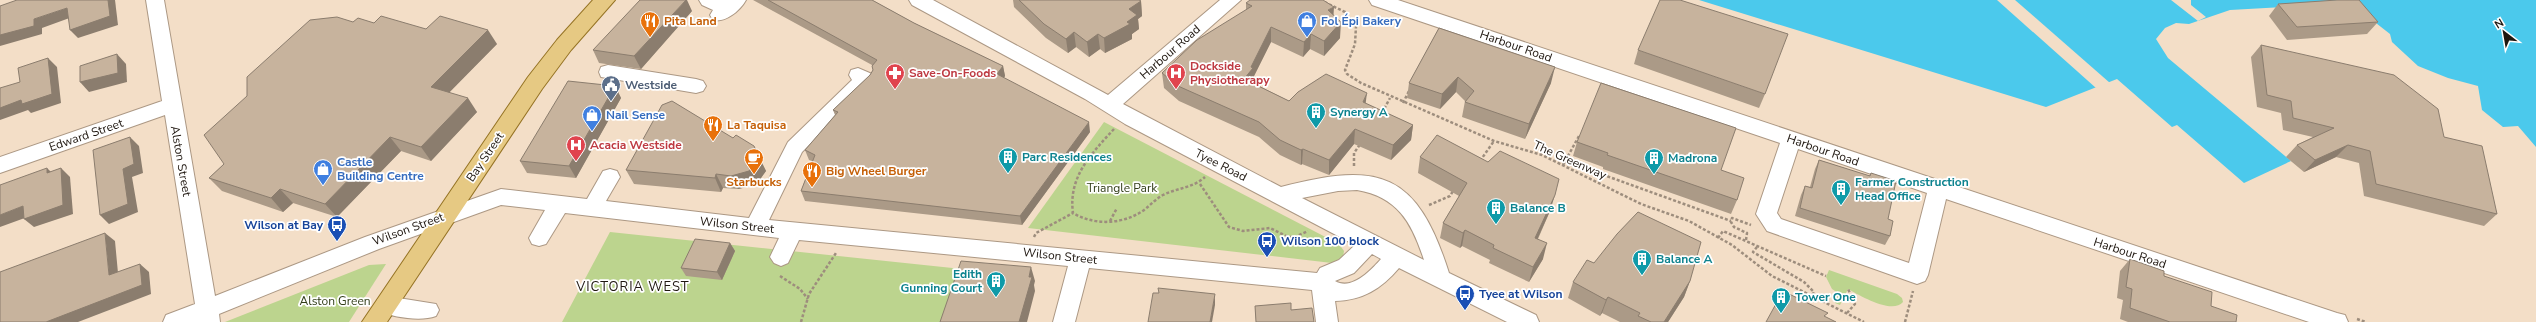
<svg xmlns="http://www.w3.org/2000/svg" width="2536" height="322" font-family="'Nunito Sans',sans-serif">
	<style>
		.green { fill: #bcd48e }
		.water { fill: #4bc9ec }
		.pier { fill: #f3dec7 }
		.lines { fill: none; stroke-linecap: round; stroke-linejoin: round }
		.minor-casing { stroke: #ac9884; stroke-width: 2 }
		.major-casing { stroke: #957324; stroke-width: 2 }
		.path { stroke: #9d8d7d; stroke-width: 2.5; stroke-dasharray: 3 2; stroke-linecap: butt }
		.minor { fill: #fff; fill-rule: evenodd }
		.major { fill: #e6c983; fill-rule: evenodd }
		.wall { fill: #ab9a87 }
		.shaded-wall { fill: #8b7d6e }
		.building { fill: #c7b39d; stroke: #8b7d6e }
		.labels { text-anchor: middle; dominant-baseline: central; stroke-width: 3.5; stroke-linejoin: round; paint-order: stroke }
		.food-label { font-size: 12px; font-weight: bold; fill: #c56008; stroke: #fff; text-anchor: start }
		.shop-label { font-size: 12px; font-weight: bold; fill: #366cbe; stroke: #fff; text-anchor: start }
		.street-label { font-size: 12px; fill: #1e160f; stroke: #fff }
		.health-label { font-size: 12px; font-weight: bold; fill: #be3a42; stroke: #fff; text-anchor: start }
		.service-label { font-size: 12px; font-weight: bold; fill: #4e5e75; stroke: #fff; text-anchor: start }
		.culture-label { font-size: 12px; font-weight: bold; fill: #0d838f; stroke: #fff; text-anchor: start }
		.park-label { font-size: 12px; fill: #323e19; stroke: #fff }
		.transit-label { font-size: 12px; font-weight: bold; fill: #164399; stroke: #fff; text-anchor: start }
		.neighbourhood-label { font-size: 13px; letter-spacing: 1px; fill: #1e160f; stroke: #fff }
	</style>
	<rect width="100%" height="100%" fill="#f3dec7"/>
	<g class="green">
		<path d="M1104,122L1339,244L1344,251L1343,257L1332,263L1028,228Z"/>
		<path d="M610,232L962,269L945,322H562Z"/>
		<path d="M386,264L349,322H225L369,265Z"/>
		<path d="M1829,270L1897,294L1902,298L1903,302C1892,315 1859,295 1848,289L1840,305L1835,303L1838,293L1832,289L1826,277Z"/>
	</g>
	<path class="water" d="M1699,0H2536V147L2518,126L2503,127L2482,110L2478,86L2448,78L2418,66L2392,42L2390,34L2358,9L2336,4L2230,10L2189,24L2176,23L2165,28L2156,39L2168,58L2291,161L2244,183L2177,125L2172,127L2117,79L2046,107Z"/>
	<g class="pier">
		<path d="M1997,0H2015L2110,83L2096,88Z"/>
		<path d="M2171,0H2191V5L2206,17L2198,21Z"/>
	</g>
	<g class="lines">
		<g class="minor-casing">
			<g id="minor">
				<path d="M146,0H164L215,296L365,237L501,189L587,199L603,171L610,169L617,171L620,177L606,201L749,218L788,142L852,80L849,75L851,70L858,68L872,74L875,79L872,84L802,152L769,220L1317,273L1320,268L1339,260L1355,245L1125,124L1085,99L912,5L909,0H933L1108,95L1220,0H1241L1123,104L1281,187C1380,161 1417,172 1449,273L1536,315L1539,322H1507L1399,268C1381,289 1363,300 1335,301L1338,322H1316L1312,290L1089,268L1075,322H1053L1068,266L799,240L788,263L781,266L774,263L770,257L779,238L565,213L546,244L539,246L532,244L529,238L545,210L501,205L379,249L219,314L220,322H163L166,315L195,304L165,115L0,173V157L162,101ZM1357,190C1398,197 1412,223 1424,260L1302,198L1338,191ZM1372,254L1381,259C1371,270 1352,291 1335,281L1354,273Z"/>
				<path d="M699,0H746C740,11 725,23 713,20L710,15L713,10L702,5Z"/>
				<path d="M1369,0H1398L2337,313L2345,315L2348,322H2309L1946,199L1928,275L1925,281L1917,284L1767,231L1756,214L1780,143L1372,5ZM1798,149L1927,193L1909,263L1781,219L1777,213Z"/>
				<path d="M608,65L696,79L703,81L706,86L703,91L696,93L601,77L599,72L601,67Z"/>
				<path d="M386,296L436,304L439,310L436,316C420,322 394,317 378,311L375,305L378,299Z"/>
			</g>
		</g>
		<g class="major-casing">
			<path id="major" d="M593,0H615L571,50L542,89L387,322H362L528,77L557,40Z"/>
		</g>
		<g class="path">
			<path d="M1320,0L1345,12L1356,26L1355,44L1345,70L1347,74L1361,83L1494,141L1542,155L1641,204L1689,221L1732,245L1772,276L1864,322"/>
			<path d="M1403,103L1409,91"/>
			<path d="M1382,113L1390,98"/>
			<path d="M1114,129C1091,154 1068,177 1073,213C1093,225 1120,225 1141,212C1149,207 1154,200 1163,195C1177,188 1193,188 1205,177"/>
			<path d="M1480,161L1494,141"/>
			<path d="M1565,161L1731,221"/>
			<path d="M1563,165L1579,136"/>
			<path d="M1354,166V153L1361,143"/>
			<path d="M1200,184L1229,227L1243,231L1270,228L1288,237H1295L1308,231"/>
			<path d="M1429,205L1450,196L1453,191"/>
			<path d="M1110,221L1117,208"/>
			<path d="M1034,237L1036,233L1073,213"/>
			<path d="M1718,238L1723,231L1826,276"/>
			<path d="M1746,240L1747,233L1734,227L1731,222L1732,218L1751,225"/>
			<path d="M1757,247L1753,252L1804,282L1814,292L1812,296"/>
			<path d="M780,276L800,289L808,299"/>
			<path d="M1847,313L1855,304L1848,289"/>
			<path d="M2357,319L2366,322"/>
			<path d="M801,322L809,294L836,253"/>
			<path d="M1905,322L1913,291"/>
		</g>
		<use href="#minor" class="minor"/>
		<use href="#major" class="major"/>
	</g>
	<g class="wall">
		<path d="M753,0H872L914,23L1003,66L1005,76L1004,78L1090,132L1022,225L805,201L801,191L812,161L809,160L805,150L835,115L833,110L870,75L873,70L872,65Z"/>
		<path d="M1013,0H1139L1141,1L1142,16L1138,19L1139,29L1132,34V39L1105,53L1100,49L1089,57L1076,47L1068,53L1046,38L1014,7Z"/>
		<path d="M1246,3L1333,15L1340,38L1324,56L1310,49L1303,57L1271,42L1253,78V83L1289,101L1366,104L1413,125L1411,140L1391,160L1354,144L1329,175L1302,164L1301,165L1280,155L1259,137L1179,101L1164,88L1162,73L1246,10Z"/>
		<path d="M2278,4L2378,22L2367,34L2287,40L2269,16Z"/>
		<path d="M692,11L641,69L599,63L593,50Z"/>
		<path d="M353,22L374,23L426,29L497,44L449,92L477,112L431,161L401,151L337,217L293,203L283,212L222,191L209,178L224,164Z"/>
		<path d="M1439,28L1551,83L1525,139L1462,117L1465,101L1456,92L1440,109L1407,98L1409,83Z"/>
		<path d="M2261,45L2444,137L2497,214L2484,226L2364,196L2359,163L2336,157L2304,172L2286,157L2297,145L2313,137L2283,130L2281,113L2257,107L2251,57Z"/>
		<path d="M1638,50L1765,94L1759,108L1634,64Z"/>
		<path d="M615,86L621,98L576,178L527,173L520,161Z"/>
		<path d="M1577,142L1721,170L1737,200L1731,214L1603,169V167L1573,156Z"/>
		<path d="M759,157L766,171L756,185L738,189L723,188L721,192L634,184L626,170Z"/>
		<path d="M1420,157L1550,211L1538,239L1543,259L1529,282L1489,263L1490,260L1462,246L1460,248L1440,238L1443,223L1459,196L1418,173Z"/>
		<path d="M1819,160L1869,176L1871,173L1888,219L1890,236L1885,245L1795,216L1801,195L1805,186L1810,187L1815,169Z"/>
		<path d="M730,243L735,251L722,280L686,276L681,268Z"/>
		<path d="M2130,259L2164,276L2236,322H2128L2120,319L2123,300L2117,298L2120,271Z"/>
		<path d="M1594,263L1690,281L1684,297L1668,322H1620L1602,313L1600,316L1568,298L1573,282Z"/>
		<path d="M1255,306L1291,310L1314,322H1256Z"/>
	</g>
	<g class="shaded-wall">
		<path d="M108,0H115L118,25L78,38L70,30Z"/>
		<path d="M686,0H687L692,11L641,69L634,56Z"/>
		<path d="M1141,1L1142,16L1138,19L1139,29L1132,34V39L1105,53L1104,38L1127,22L1129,9Z"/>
		<path d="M1334,7L1333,23L1328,10Z"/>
		<path d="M67,8L75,16L42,28V34L0,46V35L34,19Z"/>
		<path d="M1341,22L1340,38L1324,56V41Z"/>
		<path d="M1271,27V42L1253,78V83L1244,79L1251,67Z"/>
		<path d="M488,30L497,44L441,101L431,87Z"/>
		<path d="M1074,32L1076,47L1068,53L1066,39Z"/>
		<path d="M1098,34L1100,49L1089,57L1087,42Z"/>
		<path d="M1311,34L1310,49L1303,57L1304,42Z"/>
		<path d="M117,54L126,64L127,82L89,92L80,82Z"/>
		<path d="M48,58L57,67L61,103L31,113L28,110L0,120V108Z"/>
		<path d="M1003,66L1005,76L999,84L997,74Z"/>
		<path d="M1555,67L1551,83L1525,139L1529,124Z"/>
		<path d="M1458,77L1456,92L1440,109L1442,94Z"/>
		<path d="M615,86L621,98L576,178L569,166Z"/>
		<path d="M1367,93L1365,108L1363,102Z"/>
		<path d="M468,98L477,112L431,161L421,147Z"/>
		<path d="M1089,122L1090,132L1022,225L1020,216Z"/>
		<path d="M1413,125L1411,140L1391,160L1393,145Z"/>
		<path d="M1355,129L1354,144L1329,175V160Z"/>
		<path d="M130,137L139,146L143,173L132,177L138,212L109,224L100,215L123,169Z"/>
		<path d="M390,137L401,151L337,217L325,204Z"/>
		<path d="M2348,145L2336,157L2304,172L2315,160Z"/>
		<path d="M1303,149L1302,164L1301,165V150Z"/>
		<path d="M759,157L766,171L756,185L738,189L731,176Z"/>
		<path d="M47,168L56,177L47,173Z"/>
		<path d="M61,168L70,177L73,214L34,227L24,219Z"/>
		<path d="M716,174L723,188L721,192L715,178Z"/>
		<path d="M280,189L293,203L283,212L271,198Z"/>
		<path d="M1555,195L1550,211L1531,253L1535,238Z"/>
		<path d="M23,206L33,215L0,227V215Z"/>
		<path d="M1465,230L1462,246L1460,248L1463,233Z"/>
		<path d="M105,233L115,241L119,284L109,275Z"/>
		<path d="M730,243L735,251L722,280L717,272Z"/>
		<path d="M1547,243L1543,259L1529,282L1533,267Z"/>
		<path d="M140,264L149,272L151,294L78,322H46Z"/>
		<path d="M1031,267L1035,281L1034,285L1035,291L1027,322H1019Z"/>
		<path d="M1690,281L1684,297L1668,322H1664Z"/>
		<path d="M1215,294V305L1212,322H1210Z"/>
		<path d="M1608,297L1602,313L1600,316L1606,300Z"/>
	</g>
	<g class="building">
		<path d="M17,0H108L110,16L70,30L67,8L34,19V26L0,35V6Z"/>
		<path d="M640,0H686L634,56L593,50Z"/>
		<path d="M768,0H872L914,23L1003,66L997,74L1089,122L1020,216L801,191L815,155L805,150L838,112L833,110L870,75L873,70L872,66L877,60Z"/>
		<path d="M1019,0H1139L1141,1L1129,9L1137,15L1127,22L1130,24L1104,38L1098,34L1087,42L1074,32L1066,39L1044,24Z"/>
		<path d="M1250,0H1323L1334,7L1328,10L1341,22L1324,41L1311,34L1304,42L1271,27L1251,67L1253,68L1244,79L1289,101L1298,92L1326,74L1367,93L1363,102L1413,125L1393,145L1355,129L1329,160L1303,149L1301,150L1280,140L1259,122L1178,86L1162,73L1197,40L1252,6L1246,3Z"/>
		<path d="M1660,0H1680L1788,34L1765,94L1638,50Z"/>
		<path d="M2337,0H2359L2378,22L2297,27L2278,4Z"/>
		<path d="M381,16L426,29L440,16L488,30L431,87L468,98L421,147L390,137L325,204L280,189L271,198L209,178L224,164L204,135L247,96V77L310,20L337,17L353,22L358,18L374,23Z"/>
		<path d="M1439,28L1555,67L1529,124L1465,102L1474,91L1458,77L1442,94L1409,83Z"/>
		<path d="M2261,45L2394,75L2438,109L2444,137L2482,146L2497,214L2376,184L2370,151L2348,145L2315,160L2297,145L2334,128L2293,118L2291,101L2267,95Z"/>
		<path d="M117,54L118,73L80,82V66Z"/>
		<path d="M48,58L52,94L22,104L21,100L0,108V88L20,82L18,68Z"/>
		<path d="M568,81L615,86L569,166L520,161Z"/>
		<path d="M1601,83L1736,128L1721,170L1744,178L1737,200L1607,155L1608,153L1577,142Z"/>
		<path d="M672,101L733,138L736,135L754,146L759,157L749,171L731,176L716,174L715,178L626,170L662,105Z"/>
		<path d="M1437,135L1488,162L1500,151L1559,179L1555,195L1535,238L1547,243L1533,267L1493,248L1494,245L1465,230L1463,233L1443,223L1467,183L1420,157Z"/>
		<path d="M130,137L134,164L123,169L128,204L100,215L93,150Z"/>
		<path d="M1819,160L1870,176L1871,173L1896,181L1888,219L1893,221L1890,236L1800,208L1805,186L1812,188Z"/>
		<path d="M47,168V173L61,168L63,205L24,219L23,206L0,215V185Z"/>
		<path d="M1638,212L1701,242L1690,281L1664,322H1651L1638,316L1640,313L1608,297L1606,300L1573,282L1587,260L1594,263L1617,234Z"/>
		<path d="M105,233L109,275L140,264L142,285L46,322H0V272Z"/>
		<path d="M695,239L730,243L717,272L681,268Z"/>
		<path d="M2130,259L2164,271V276L2212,292L2211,306L2237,315L2236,322H2170L2130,308L2132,289L2126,287Z"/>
		<path d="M961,261L1031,267L1029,277H1032L1019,322H940Z"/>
		<path d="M1158,288L1215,294L1210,322H1148L1153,293H1159Z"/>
		<path d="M1783,291L1828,313L1824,316L1836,322H1766Z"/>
		<path d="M1291,303V310L1312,308L1314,322H1256L1255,306Z"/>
	</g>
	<defs>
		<g id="restaurant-pin" transform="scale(1)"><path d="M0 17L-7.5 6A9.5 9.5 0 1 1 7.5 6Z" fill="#e8710a" stroke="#fff"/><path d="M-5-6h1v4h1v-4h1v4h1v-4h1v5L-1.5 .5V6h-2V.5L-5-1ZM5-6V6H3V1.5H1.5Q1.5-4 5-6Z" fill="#fff"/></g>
		<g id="shop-pin" transform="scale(1)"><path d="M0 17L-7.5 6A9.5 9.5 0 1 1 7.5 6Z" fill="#3f7fe0" stroke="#fff"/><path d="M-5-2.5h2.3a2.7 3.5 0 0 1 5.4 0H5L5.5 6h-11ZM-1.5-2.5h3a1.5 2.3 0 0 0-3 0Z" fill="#fff"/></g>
		<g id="pharmacy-pin" transform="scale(1)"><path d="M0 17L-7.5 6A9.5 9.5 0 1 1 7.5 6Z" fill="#e0444e" stroke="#fff"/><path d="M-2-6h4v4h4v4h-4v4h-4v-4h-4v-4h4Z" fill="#fff"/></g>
		<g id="hospital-pin" transform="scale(1)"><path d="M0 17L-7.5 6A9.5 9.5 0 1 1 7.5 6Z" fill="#e0444e" stroke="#fff"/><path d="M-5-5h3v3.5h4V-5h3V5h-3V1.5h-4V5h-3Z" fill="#fff"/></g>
		<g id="civic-pin" transform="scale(1)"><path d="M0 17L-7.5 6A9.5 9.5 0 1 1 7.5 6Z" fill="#5c6f8a" stroke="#fff"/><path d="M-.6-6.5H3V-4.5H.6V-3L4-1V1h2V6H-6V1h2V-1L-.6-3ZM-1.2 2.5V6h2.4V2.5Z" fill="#fff"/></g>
		<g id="building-pin" transform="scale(1)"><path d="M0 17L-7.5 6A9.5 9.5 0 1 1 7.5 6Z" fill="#0f9aa8" stroke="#fff"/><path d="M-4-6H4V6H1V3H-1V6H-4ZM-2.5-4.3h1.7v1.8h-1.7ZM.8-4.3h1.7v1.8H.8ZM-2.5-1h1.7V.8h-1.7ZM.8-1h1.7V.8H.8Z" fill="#fff"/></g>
		<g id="cafe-pin" transform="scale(1)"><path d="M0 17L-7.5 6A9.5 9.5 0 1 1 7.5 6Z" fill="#e8710a" stroke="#fff"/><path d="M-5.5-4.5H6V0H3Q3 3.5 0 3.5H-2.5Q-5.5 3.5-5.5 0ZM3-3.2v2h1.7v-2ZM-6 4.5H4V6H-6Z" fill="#fff"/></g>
		<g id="bus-pin" transform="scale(1)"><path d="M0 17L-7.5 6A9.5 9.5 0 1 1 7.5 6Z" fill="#1a4fb4" stroke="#fff"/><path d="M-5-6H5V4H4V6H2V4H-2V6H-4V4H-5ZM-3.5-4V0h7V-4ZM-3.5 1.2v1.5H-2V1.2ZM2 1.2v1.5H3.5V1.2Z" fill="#fff"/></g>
	</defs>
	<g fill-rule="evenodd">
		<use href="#restaurant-pin" x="650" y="21"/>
		<use href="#shop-pin" x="1307" y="21"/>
		<use href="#pharmacy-pin" x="895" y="73"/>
		<use href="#hospital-pin" x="1176" y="73"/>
		<use href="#civic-pin" x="611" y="85"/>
		<use href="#building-pin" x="1316" y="112"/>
		<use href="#shop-pin" x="592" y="115"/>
		<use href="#restaurant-pin" x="713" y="125"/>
		<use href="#hospital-pin" x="576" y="145"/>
		<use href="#building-pin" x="1008" y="157"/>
		<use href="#cafe-pin" x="754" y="158"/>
		<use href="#building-pin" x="1654" y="158"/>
		<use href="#shop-pin" x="323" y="169"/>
		<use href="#restaurant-pin" x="812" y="171"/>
		<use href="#building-pin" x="1841" y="189"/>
		<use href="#building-pin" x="1496" y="208"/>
		<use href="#bus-pin" x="337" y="225"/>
		<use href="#bus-pin" x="1267" y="241"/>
		<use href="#building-pin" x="1642" y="259"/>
		<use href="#building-pin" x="996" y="281"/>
		<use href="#bus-pin" x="1465" y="294"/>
		<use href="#building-pin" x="1781" y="297"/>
	</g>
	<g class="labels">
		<g class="food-label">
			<text x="664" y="21">Pita Land</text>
			<text x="727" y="125">La Taquisa</text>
			<text x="826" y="171">Big Wheel Burger</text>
			<text x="754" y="182" text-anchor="middle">Starbucks</text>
		</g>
		<g class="shop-label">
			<text x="1321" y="21">Fol Épi Bakery</text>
			<text x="606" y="115">Nail Sense</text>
			<text x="337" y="162">Castle<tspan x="337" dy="14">Building Centre</tspan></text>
		</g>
		<g class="street-label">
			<text transform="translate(1516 46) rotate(19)">Harbour Road</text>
			<text transform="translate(1170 52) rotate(-41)">Harbour Road</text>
			<text transform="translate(86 135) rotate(-19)">Edward Street</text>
			<text transform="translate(1823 150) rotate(19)">Harbour Road</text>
			<text transform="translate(485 157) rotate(-56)">Bay Street</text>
			<text transform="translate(1570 160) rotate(24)">The Greenway</text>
			<text transform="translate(181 161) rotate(80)">Alston Street</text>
			<text transform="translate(1221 165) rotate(27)">Tyee Road</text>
			<text transform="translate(737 225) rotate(6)">Wilson Street</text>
			<text transform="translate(408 229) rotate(-20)">Wilson Street</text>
			<text transform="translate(2130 253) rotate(18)">Harbour Road</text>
			<text transform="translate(1060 256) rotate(6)">Wilson Street</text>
		</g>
		<g class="health-label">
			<text x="1190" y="66">Dockside<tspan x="1190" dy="14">Physiotherapy</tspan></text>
			<text x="909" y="73">Save-On-Foods</text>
			<text x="590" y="145">Acacia Westside</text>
		</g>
		<g class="service-label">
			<text x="625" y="85">Westside</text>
		</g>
		<g class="culture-label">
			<text x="1330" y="112">Synergy A</text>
			<text x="1022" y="157">Parc Residences</text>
			<text x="1668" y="158">Madrona</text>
			<text x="1855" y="182">Farmer Construction<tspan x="1855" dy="14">Head Office</tspan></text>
			<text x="1510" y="208">Balance B</text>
			<text x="1656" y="259">Balance A</text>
			<text x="982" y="274" text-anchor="end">Edith<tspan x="982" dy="14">Gunning Court</tspan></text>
			<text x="1795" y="297">Tower One</text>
		</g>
		<g class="park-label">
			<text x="1122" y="188">Triangle Park</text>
			<text x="335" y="301">Alston Green</text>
		</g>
		<g class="transit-label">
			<text x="323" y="225" text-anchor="end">Wilson at Bay</text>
			<text x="1281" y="241">Wilson 100 block</text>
			<text x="1479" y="294">Tyee at Wilson</text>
		</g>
		<g class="neighbourhood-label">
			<text x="633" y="287">VICTORIA WEST</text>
		</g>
	</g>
	<g transform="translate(2504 32) rotate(329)" stroke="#ffffff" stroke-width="3" paint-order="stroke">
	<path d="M0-3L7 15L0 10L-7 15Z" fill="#1e160f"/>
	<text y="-6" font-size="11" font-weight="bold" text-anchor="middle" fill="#1e160f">N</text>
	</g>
</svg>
